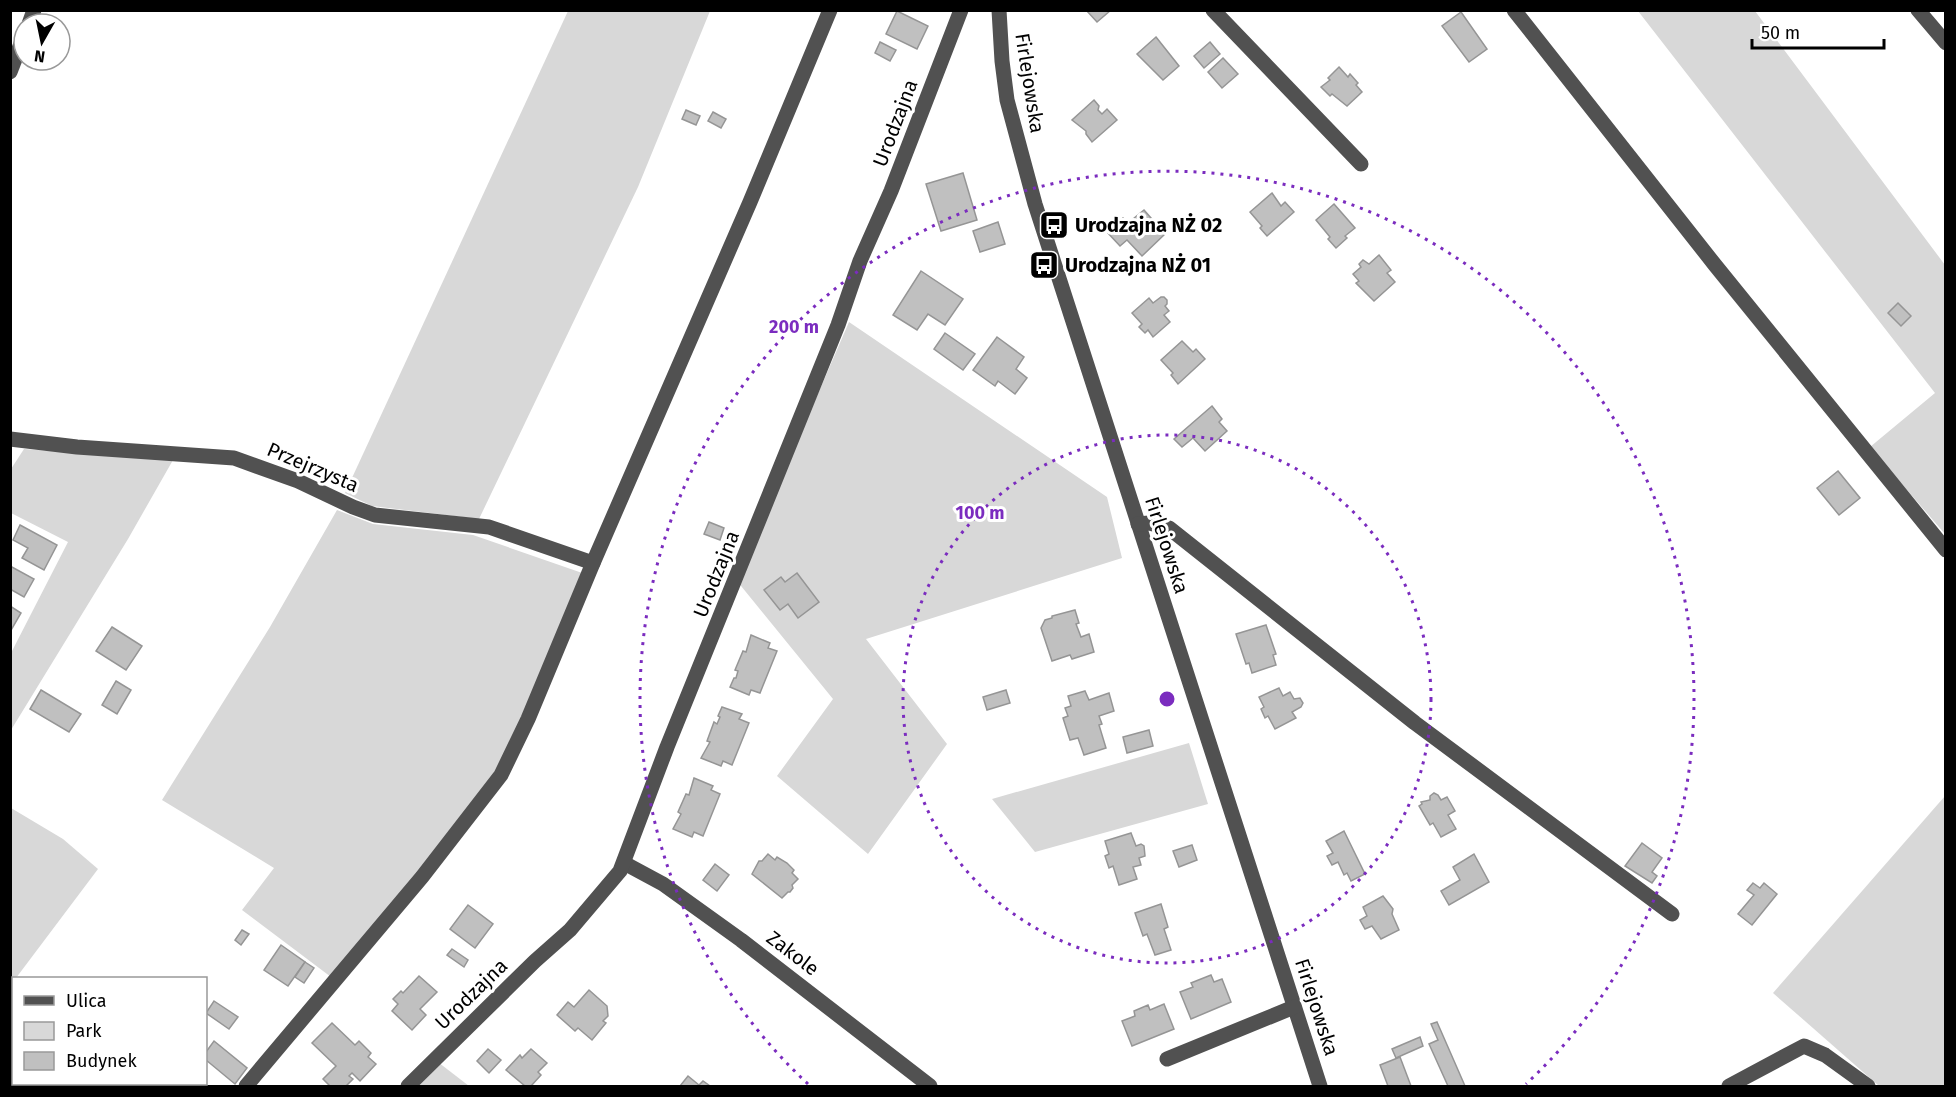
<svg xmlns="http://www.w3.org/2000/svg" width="1956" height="1097" font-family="'Fira Sans',sans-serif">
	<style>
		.green { fill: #d8d8d8 }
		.building { fill: #c0c0c0; stroke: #959595; stroke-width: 1.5 }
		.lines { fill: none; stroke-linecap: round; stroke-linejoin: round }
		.minor { stroke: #515151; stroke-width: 15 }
		.ring { fill: none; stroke: #7b2cbf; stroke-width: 3; stroke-dasharray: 3 6 }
		.labels { text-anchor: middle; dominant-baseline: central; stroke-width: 6; stroke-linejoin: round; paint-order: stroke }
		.street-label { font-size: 20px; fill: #000; stroke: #fff }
		.poi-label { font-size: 20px; font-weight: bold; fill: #000; stroke: #fff; text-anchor: start }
		.centre { fill: #7b2cbf; stroke: #fff; stroke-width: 3 }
		.ring-label { font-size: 18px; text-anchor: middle; font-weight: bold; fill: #7b2cbf; stroke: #fff; stroke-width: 6; stroke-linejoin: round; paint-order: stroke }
	</style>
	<rect width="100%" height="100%" fill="#fff"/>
	<g class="green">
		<path d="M568,11H710L638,187L479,519L372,506L345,493Z"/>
		<path d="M1638,11H1755L1945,265V534L1870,447L1935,393Z"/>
		<path d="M849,322L1107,497L1122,558L866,639L947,744L868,854L777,776L833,699L737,581Z"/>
		<path d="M24,449L173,460L128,539L11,730V653L68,542L11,513V469Z"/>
		<path d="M337,510L373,524L473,535L588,575L501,775L335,980L242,910L274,868L162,800L270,627Z"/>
		<path d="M1189,743L1208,804L1035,852L992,799Z"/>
		<path d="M1945,796V1086H1879L1773,993Z"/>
		<path d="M11,808L63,839L98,869L16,978H14L11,986Z"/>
		<path d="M11,1022L13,1024L14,1084H121L126,1086H11Z"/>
		<path d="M434,1059L469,1086H406Z"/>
	</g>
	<g class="building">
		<path d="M1086,10H1111L1097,22Z"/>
		<path d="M897,11L928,26L917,49L886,34Z"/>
		<path d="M1461,12L1487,49L1469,62L1442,26Z"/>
		<path d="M1156,37L1179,66L1163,80L1137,54Z"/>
		<path d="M880,42L896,50L890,61L875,53Z"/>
		<path d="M1210,42L1220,54L1204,68L1194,56Z"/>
		<path d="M1223,58L1238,74L1222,88L1208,72Z"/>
		<path d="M1339,67L1348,77L1350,74L1358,83L1356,85L1362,92L1347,106L1332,94L1330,96L1321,87L1330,80L1328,78Z"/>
		<path d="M1094,100L1099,106L1098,110L1102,114L1107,109L1117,120L1092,142L1086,134V131L1072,120Z"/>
		<path d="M686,110L700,116L696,125L682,119Z"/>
		<path d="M713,112L726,119L721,128L708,121Z"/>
		<path d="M963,173L977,220L941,231L926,184Z"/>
		<path d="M1272,193L1281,206L1285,202L1294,212L1267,236L1260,228L1262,226L1250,212Z"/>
		<path d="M1334,204L1355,228L1345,236L1347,238L1336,248L1328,239L1330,237L1316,220Z"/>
		<path d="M1144,210L1165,234L1142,256L1127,240L1120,246L1107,232L1123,218L1128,223Z"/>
		<path d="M998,222L1005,244L980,252L973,231Z"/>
		<path d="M1379,255L1391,270L1387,273L1395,282L1374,301L1356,283L1359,281L1353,274L1361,267L1359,264L1363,260L1369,264Z"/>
		<path d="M921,271L963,299L945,325L928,314L917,330L893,315Z"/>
		<path d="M1161,297H1164L1167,300V304L1165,306L1169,311L1164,315L1170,322L1153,337L1148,330L1145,333L1139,327L1142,324L1132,313L1149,298L1153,303Z"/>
		<path d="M1898,303L1911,316L1901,326L1888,313Z"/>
		<path d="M945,333L975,354L963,370L934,349Z"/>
		<path d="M997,337L1024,357L1016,369L1027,378L1015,394L998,381L995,386L973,370Z"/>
		<path d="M1182,341L1193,352L1196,349L1205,359L1178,384L1171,375L1173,373L1161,360Z"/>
		<path d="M1212,406L1222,419L1219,422L1227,431L1205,451L1193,438L1182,447L1174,439Z"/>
		<path d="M1838,471L1860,498L1839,515L1817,488Z"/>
		<path d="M709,522L724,528L720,540L704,534Z"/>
		<path d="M20,525L57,545L44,570L22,558L28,548L13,540Z"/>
		<path d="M10,566L34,579L24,597L10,589Z"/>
		<path d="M797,573L819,602L798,618L788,604L780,610L764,590L781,577L785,582Z"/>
		<path d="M10,606L21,613L10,632Z"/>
		<path d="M1075,610L1079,623L1076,624L1081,637L1089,634L1094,652L1072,659L1070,655L1052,661L1041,628L1045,620L1052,618V616Z"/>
		<path d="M1266,625L1276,654L1273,655L1276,665L1252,673L1249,663L1246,664L1236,634Z"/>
		<path d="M112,627L142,646L126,670L96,651Z"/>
		<path d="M751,635L770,643L768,648L777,651L760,693L751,690L749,695L730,687L734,678H736L738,671L735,670L743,651L746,652Z"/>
		<path d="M116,681L131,690L117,714L102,705Z"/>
		<path d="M1279,688L1283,696L1290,692L1294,699L1300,698L1303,703L1301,707L1292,712L1296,718L1275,729L1268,716L1265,718L1261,709L1264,707L1259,697Z"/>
		<path d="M41,690L81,714L69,732L30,709Z"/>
		<path d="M1006,690L1010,703L987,710L983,697Z"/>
		<path d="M1085,691L1089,700L1109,693L1114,711L1099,716L1102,724L1099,725L1106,748L1084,755L1078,738L1070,740L1063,718L1068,716L1065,708L1071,706L1068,696Z"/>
		<path d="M722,707L742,714L739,719L749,723L732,765L723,761L721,766L701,758L710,742L707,741L714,722L717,724L720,717L718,716Z"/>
		<path d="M1149,730L1153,746L1127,753L1123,737Z"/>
		<path d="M694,778L713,786L711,790L720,794L703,836L694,832L692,837L673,829L681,814L678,812L686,794L689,795Z"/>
		<path d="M1434,793L1438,795L1441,800L1447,797L1455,811L1448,815L1456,829L1441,837L1433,823L1430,825L1419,806L1422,804L1421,802L1430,800V796Z"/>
		<path d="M1344,831L1365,874L1351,881L1347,873L1344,875L1338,862L1332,865L1327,856L1333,853L1326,841Z"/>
		<path d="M1131,833L1136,846L1141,844L1144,846L1145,856L1139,858L1141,865L1133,867L1137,879L1119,885L1113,866L1109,868L1105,856L1109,854L1105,841Z"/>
		<path d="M1642,843L1662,858L1652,872L1657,876L1652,883L1625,866Z"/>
		<path d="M1192,845L1197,860L1179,867L1173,851Z"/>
		<path d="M768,854L775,860L777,857L787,863L794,870L792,873L798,879L792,885L793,888L790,892H788L782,898L752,874L759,861H762Z"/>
		<path d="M1474,854L1489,882L1449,905L1441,891L1460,880L1453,867Z"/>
		<path d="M715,864L729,875L717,891L703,880Z"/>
		<path d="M1753,883L1760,888L1764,883L1777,894L1752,925L1738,914L1754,895L1747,890Z"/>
		<path d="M1383,896L1393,909L1392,914L1399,930L1381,939L1372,926L1365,929L1360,920L1367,916L1363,907Z"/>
		<path d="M1161,904L1168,927L1164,929L1171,950L1155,955L1147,934L1143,936L1135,913Z"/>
		<path d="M468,905L493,924L475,948L450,929Z"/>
		<path d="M242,930L249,934L241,945L235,940Z"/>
		<path d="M281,945L305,962L288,986L264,970Z"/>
		<path d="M452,949L468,960L464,967L447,955Z"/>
		<path d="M305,962L314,968L304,983L295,977Z"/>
		<path d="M1211,975L1214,982L1222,979L1231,1002L1191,1019L1180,992L1193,987L1191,983Z"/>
		<path d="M419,976L437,992L420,1009L426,1015L412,1030L392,1011L398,1004L393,999L401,991L403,993Z"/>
		<path d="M589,990L607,1006L608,1016L603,1021L606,1023L592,1040L578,1028L575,1031L557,1015L568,1002L574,1007Z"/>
		<path d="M214,1001L238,1017L229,1029L206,1013Z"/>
		<path d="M1164,1004L1174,1029L1132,1046L1122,1021L1135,1016L1134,1011L1148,1005L1150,1010Z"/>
		<path d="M1437,1022L1465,1086H1448L1429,1044L1438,1040L1431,1024Z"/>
		<path d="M332,1023L355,1045L359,1041L371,1053L368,1057L376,1064L360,1081L352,1073L349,1076L353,1079L346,1086H330L323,1079L336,1066L312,1043Z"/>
		<path d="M1420,1037L1423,1046L1396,1058L1392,1049Z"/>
		<path d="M214,1041L247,1068L235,1084L206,1060V1052Z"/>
		<path d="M488,1049L501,1060L489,1073L477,1061Z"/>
		<path d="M531,1049L547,1063L538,1072L541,1075L531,1086H525L506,1070L520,1055L522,1058Z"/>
		<path d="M1400,1057L1411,1086H1388L1380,1065Z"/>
		<path d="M688,1076L699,1085L703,1081L710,1086H680Z"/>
	</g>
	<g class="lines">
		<g class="minor">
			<path d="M999,10L1002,61L1007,100L1035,204L1320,1086"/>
			<path d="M1213,10L1361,164"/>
			<path d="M1514,10L1715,265L1946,550"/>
			<path d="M1918,10L1946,43"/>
			<path d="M29,24L34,10"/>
			<path d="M10,72L24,36"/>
			<path d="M10,439L77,447L234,458L298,481L353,507L375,515L489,527L593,563"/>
			<path d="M1138,524L1149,523L1169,528L1415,723L1672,914"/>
			<path d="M624,863L663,884L741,940L930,1086"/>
			<path d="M10,1018L14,1019"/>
			<path d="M1167,1059L1294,1007"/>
			<path d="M246,1086L422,877L501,775L528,719L593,563L750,202L830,10"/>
			<path d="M408,1086L535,961L570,930L620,871L667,747L838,325L860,261L891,191L961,10"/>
			<path d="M1729,1086L1804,1046L1825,1055L1868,1086"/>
		</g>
	</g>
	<g class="ring">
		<circle cx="1167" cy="699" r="264"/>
		<path d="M808 1084A527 527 0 1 1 1526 1084"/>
	</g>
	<defs>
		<g id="bus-square" transform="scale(1.5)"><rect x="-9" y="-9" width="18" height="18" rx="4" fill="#000" stroke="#fff"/><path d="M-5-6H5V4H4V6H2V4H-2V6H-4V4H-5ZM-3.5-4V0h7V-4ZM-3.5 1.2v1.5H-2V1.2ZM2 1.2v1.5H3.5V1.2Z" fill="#fff"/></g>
	</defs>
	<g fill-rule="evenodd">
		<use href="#bus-square" x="1054" y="225"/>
		<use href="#bus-square" x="1044" y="265"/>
	</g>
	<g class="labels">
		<g class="street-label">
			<text transform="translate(1030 83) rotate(81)">Firlejowska</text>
			<text transform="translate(895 123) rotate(-69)">Urodzajna</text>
			<text transform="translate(313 467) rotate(23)">Przejrzysta</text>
			<text transform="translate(1167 545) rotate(72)">Firlejowska</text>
			<text transform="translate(716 574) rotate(-68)">Urodzajna</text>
			<text transform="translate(793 953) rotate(37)">Zakole</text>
			<text transform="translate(471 994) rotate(-44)">Urodzajna</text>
			<text transform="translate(1317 1007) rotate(72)">Firlejowska</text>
		</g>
		<g class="poi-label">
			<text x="1075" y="225">Urodzajna NŻ 02</text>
			<text x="1065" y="265">Urodzajna NŻ 01</text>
		</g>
	</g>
	<circle cx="1167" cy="699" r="9" class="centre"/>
	<g class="ring-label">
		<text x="794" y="333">200 m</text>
		<text x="980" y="519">100 m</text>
	</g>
	<rect width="1956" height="1097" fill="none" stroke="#000000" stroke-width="24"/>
	<rect x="12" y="977" width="195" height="108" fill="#ffffff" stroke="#999999" stroke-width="1.5"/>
	<rect x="24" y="996" width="30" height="9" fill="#515151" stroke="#999999" stroke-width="1.5"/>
	<text x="66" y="1007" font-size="18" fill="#000000">Ulica</text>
	<rect x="24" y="1022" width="30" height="18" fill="#d8d8d8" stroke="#999999" stroke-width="1.5"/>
	<text x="66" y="1037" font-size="18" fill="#000000">Park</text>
	<rect x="24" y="1052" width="30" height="18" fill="#c0c0c0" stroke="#999999" stroke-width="1.5"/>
	<text x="66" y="1067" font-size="18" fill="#000000">Budynek</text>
	<g transform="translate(42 42) rotate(189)"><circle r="28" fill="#ffffff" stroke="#999999" stroke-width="1.5"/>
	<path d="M0-4.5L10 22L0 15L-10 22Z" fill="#000000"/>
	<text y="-9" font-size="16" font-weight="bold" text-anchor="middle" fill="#000000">N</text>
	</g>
	<path d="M1752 39v9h132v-9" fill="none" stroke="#000000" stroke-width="3"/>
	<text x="1761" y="39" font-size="18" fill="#000000" stroke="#ffffff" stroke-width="4.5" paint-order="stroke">50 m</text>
</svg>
